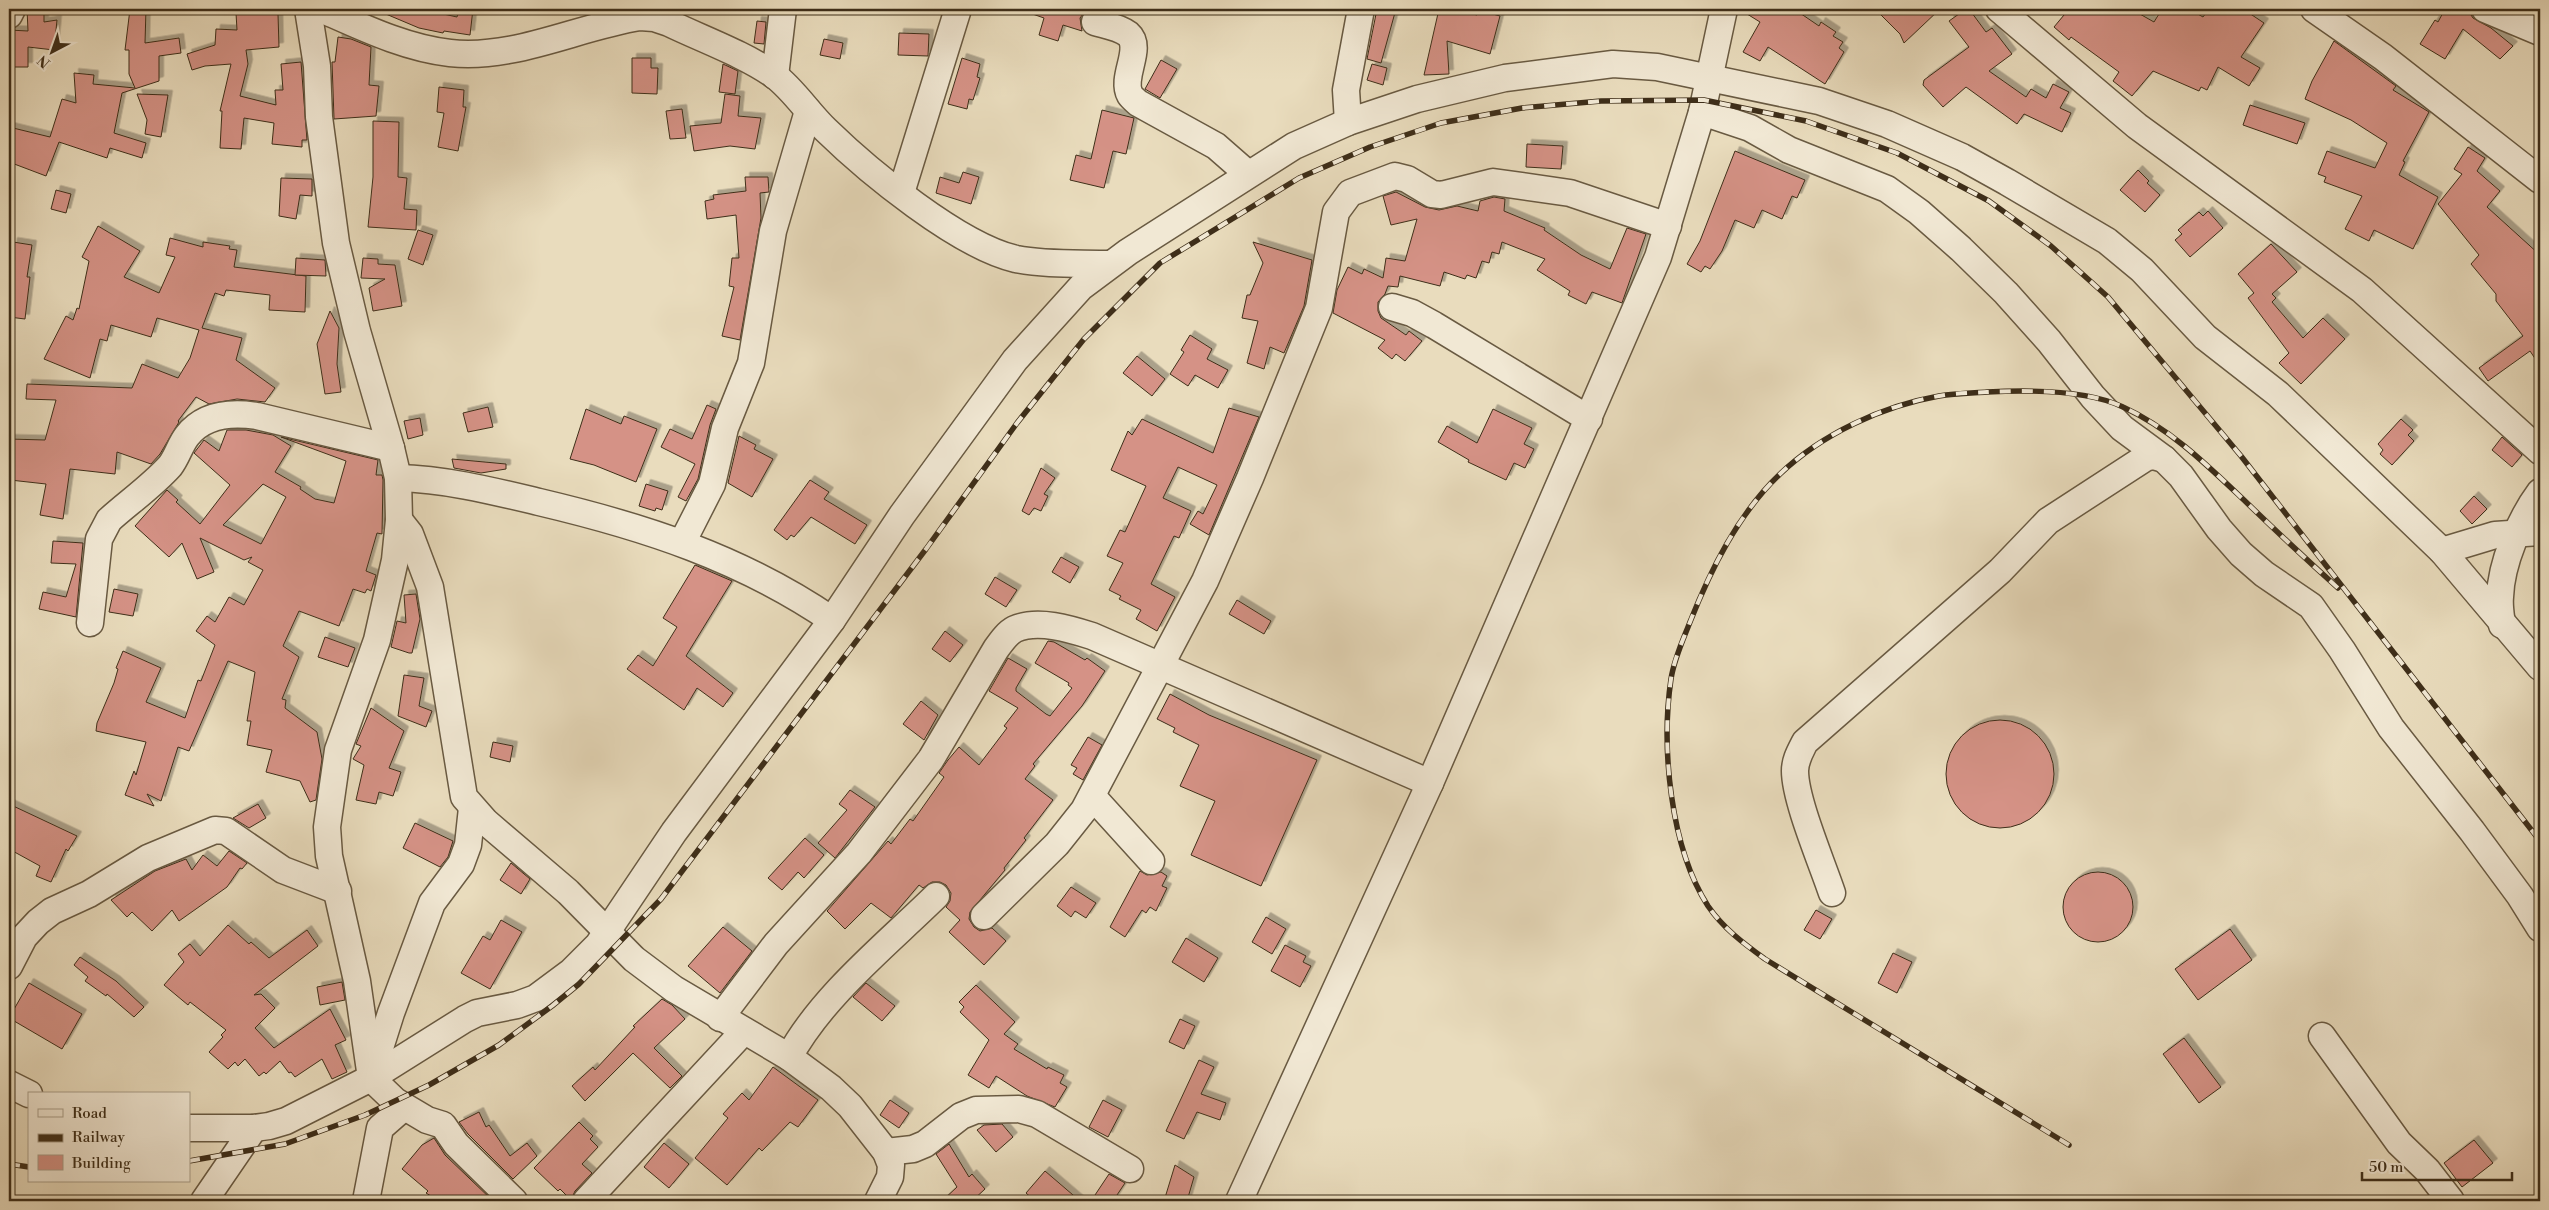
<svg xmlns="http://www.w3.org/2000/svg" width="2549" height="1210" font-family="'Libre Bodoni',serif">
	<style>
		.building { fill: #d59286; stroke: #3e2e19; fill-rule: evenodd; filter: url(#shadow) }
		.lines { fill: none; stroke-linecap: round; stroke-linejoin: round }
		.minor-casing { stroke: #695a42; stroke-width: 29 }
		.minor { stroke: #f1e8d4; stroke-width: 26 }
		.rail-casing { stroke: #3e2e19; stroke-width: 5.5 }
		.rail { stroke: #f1e8d4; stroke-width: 4; stroke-dasharray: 11; stroke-linecap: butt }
	</style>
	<defs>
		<filter id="shadow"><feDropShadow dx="4.5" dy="-4.5" stdDeviation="0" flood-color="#0004"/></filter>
	</defs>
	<rect width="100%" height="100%" fill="#e9dcbd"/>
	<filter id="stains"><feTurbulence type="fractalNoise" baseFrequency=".004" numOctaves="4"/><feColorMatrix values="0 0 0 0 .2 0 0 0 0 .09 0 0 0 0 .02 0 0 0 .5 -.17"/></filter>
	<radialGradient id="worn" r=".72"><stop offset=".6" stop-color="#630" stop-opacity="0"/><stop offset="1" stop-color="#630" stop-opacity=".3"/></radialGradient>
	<g class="building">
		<path d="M27,9H44V22L57,20L54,50L28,47V67H9V30L28,31Z"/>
		<path d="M130,9H146L145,43L179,38L181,53L159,56V81L122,93L114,133L146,143L142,158L110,148L107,158L59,142L46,176L9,162V127L50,137L62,99L76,103L74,73L94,75L93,84L135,88L129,74V50H125Z"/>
		<path d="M374,9H421L457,17L459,9H473L470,35L444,31L443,33L419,28Z"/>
		<path d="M1025,9H1068L1083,14L1080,18L1082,31L1063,25L1058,41L1039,35L1044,18L1024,11Z"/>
		<path d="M1377,9H1396L1381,63L1367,59Z"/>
		<path d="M1439,9H1452L1477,15L1478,10L1500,16L1490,54L1447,41L1449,74L1424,75Z"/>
		<path d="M1739,9H1794L1819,26L1821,22L1836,32L1833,36L1843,42L1839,48L1844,52L1825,84L1768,47L1760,61L1743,52L1760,22Z"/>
		<path d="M1875,9H1940L1904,43L1900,34Z"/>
		<path d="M1966,9H1969L1986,32L1992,28L2012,54L1989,71L2026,97L2031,89L2046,98L2053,84L2069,92L2060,108L2071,113L2062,132L2024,114L2017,124L1966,87L1943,107L1923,85L1924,80L1969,47L1949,21Z"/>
		<path d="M2069,9H2131L2154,22L2162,9H2189L2203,17L2209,9H2243L2264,23L2241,57L2260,68L2249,86L2218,67L2207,90L2201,87L2199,91L2153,71L2132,96L2113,81L2119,72L2071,37L2069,40L2054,27Z"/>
		<path d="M2445,9H2467L2473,18L2491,28L2513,46L2500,59L2463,29L2445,59L2420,44L2435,20L2438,22Z"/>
		<path d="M236,13L278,14L279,47L246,50L248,64L240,96L276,105L275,90H283L281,64L301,62L307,140H302V147L272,144L274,123L244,118L241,149L220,148L222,111H220L231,64L205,66L192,70L187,54L215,45L216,29L237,30Z"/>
		<path d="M757,21L766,22L764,44L754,43Z"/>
		<path d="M899,33L929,34L928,56L898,55Z"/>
		<path d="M338,37L351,39L371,47L369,85L379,86L376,116L334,119L332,62H335Z"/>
		<path d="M824,39L843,43L840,59L820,55Z"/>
		<path d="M2334,41L2396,86L2393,90L2429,112L2403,161L2405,162L2399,175L2438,197L2413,249L2374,230L2369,241L2345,229L2362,196L2324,182L2326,177L2318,174L2327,151L2375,168L2387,143L2351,120L2305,99L2312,81Z"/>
		<path d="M632,58H651V68H658L657,94L632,93Z"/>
		<path d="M962,58L980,64L977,77L980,78L973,100L969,99L967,109L948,104Z"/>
		<path d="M1161,60L1177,69L1160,98L1145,89Z"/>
		<path d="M723,64L738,71L735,94L719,92Z"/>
		<path d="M1372,64L1387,68L1383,85L1367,80Z"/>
		<path d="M439,87L464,90L463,107H466L458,151L438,147L444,113L437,112Z"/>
		<path d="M137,94L168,95L161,137L145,134L147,120Z"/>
		<path d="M725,94L740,96L738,116L761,118L755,149L730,146L694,151L690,126L721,123Z"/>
		<path d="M2250,105L2305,123L2297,144L2243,125Z"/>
		<path d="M682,109L686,138L670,139L666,111Z"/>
		<path d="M1102,110L1134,118L1126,154L1113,151L1104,188L1070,180L1076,155L1091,159Z"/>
		<path d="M373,121L399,122L398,177L407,178L404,209L417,210L416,230L368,227L373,177Z"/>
		<path d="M1527,144L1563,146L1561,169L1526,167Z"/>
		<path d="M2468,147L2485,158L2477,171L2500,191L2487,207L2540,255V366L2530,351L2488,381L2479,368L2523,336L2496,301V294L2471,264L2479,255L2438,204L2462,174L2454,169Z"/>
		<path d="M1735,151L1805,180L1797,198L1792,196L1782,219L1762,210L1754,228L1735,220L1722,251L1710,269L1705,266L1701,272L1687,264L1700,241Z"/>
		<path d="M2138,170L2149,181L2147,183L2160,195L2145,212L2120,190Z"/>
		<path d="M963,172L979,177L971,204L936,193L940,177L959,183Z"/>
		<path d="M745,177H768L769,192L760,193L761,218L740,340L722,336L734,287L729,286L732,258H739L736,215L707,219L705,201L714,199L713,195L746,191Z"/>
		<path d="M281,178L312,179V196L300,195L296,219L279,216Z"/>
		<path d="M56,190L71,194L66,213L51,209Z"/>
		<path d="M1396,192L1425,207L1439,210L1457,206L1478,211L1480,201L1494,197L1505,199L1504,211L1545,228L1544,230L1581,255L1610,269L1627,228L1646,234L1622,303L1592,292L1586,304L1568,295L1570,291L1537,270L1545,259L1502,242L1499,254L1492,252L1489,263L1482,261L1476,278L1467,275L1465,279L1444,272L1440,286L1400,276L1398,287L1388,286L1385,294L1378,302V311L1381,318L1406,335L1409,331L1422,341L1405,361L1396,354L1392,359L1378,348L1385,340L1333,313L1337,290L1348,267L1362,274L1364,269L1383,278L1386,258L1405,261L1417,219L1391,225L1383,196Z"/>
		<path d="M2208,211L2223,228L2190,257L2175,240L2182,234L2178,230L2199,212L2203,216Z"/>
		<path d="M98,226L140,251L124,277L159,293L175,257L166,255L170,238L203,247V242L230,246L229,249L237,250L234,267L306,276L305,312L269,310L270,295L226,290L224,296L215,293L202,328L242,338L236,360L275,388L265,402L237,399L209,404L196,397L178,421L179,422L160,454L151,464L117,452L115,474L70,469L63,519L40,515L46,484L10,480L13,454H9V439L45,440L56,400L26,399L27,384L132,388L142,364L178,378L190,358L199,330L157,318L151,337L111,325L107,341L100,339L90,378L44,359L66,316L73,320L77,308L79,309L89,261L82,257Z"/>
		<path d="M418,230L433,235L423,265L408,259Z"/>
		<path d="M13,242L32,245L27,277H30L25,319L9,317V270Z"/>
		<path d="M1253,242L1312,260L1304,306L1284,353L1270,347L1264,369L1247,363L1258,321L1242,318L1247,295H1250L1263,263Z"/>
		<path d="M2271,244L2297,272L2272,294L2276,298L2272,302L2303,338L2323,318L2345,339L2301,384L2279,363L2289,353L2248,298L2254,293L2238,274Z"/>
		<path d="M296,258L325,260L326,276L295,275Z"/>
		<path d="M363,258L378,259V264L395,265L402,306L373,311L369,288L385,279L361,278Z"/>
		<path d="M330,311L339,328L337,364L341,392L325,394L317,344Z"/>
		<path d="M1190,335L1212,349L1207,359L1228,370L1218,388L1195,375L1188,386L1170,374L1184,352L1181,350Z"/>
		<path d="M1137,356L1165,379L1152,396L1123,373Z"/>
		<path d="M707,405L716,409L710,425L698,479L686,501L678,497L695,464L661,447L670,429L692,439Z"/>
		<path d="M488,407L493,427L468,432L463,413Z"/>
		<path d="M1229,408L1259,417L1209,535L1190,524L1198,511L1203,514L1217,485L1178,467L1163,498L1191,511L1179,538L1174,536L1151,584L1175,597L1157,631L1136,619L1141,610L1119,599L1121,596L1109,590L1123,563L1107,556L1120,530L1125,532L1146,486L1111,470L1128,431L1132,435L1142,419L1213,453Z"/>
		<path d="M586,409L621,424L624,416L657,429L636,482L594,465L570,459Z"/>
		<path d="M1493,409L1532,428L1524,444L1534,449L1525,468L1514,463L1506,480L1468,462L1469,460L1438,442L1447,426L1477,443Z"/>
		<path d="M420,418L423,435L408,439L404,421Z"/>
		<path d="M2401,419L2413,430L2408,435L2414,441L2392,465L2380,454L2383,450L2378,444Z"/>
		<path d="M227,430H246L273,435L291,446L275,472L301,487L300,489L315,499L334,503L346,461L281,437L378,460L376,475H382L383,480L382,534L377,533L366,571L376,575L371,591L367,589L365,593L353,589L339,626L299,611L283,646L299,657L282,699L286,700L285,708L317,732L322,759L316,800L310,802L300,781L266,772L272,750L247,745L251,721H247L255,672L228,661L189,751L178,747L161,801L147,794L154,806L125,795L134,771L136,775L146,742L96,731L97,723L114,683L118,669L116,668L123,651L161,668L146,702L185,718L198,680L201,681L215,645L196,631L207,616L215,622L229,597L244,605L263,570L248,562L252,557L244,560L200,538L214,572L197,579L182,543L169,557L135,526L167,490L178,500L176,502L200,524L230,485L194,453L204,440L219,451ZM263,484L286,497L261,544L223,525Z"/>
		<path d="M739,436L756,445L754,449L773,459L752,497L728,483Z"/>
		<path d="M2502,437L2522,455L2512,467L2492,450Z"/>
		<path d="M452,459L506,464V469L481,473L454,468Z"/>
		<path d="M1041,468L1055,478L1044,494L1048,496L1041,511L1034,508L1029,515L1022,511Z"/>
		<path d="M810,480L829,492L824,499L867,525L855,544L811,517L794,537L791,535L787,540L774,530Z"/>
		<path d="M646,484L668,491L662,510L656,508L655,511L639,506Z"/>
		<path d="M2474,496L2487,509L2472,524L2460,511Z"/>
		<path d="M53,541L83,543L76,617L39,609L43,592L66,597L76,564L51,563Z"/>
		<path d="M1061,557L1079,567L1070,583L1052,572Z"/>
		<path d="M695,565L732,581L686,656L733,693L723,707L697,688L684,710L627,669L638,655L653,666L677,627L663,618Z"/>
		<path d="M995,577L1017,590L1006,607L985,594Z"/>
		<path d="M114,589L138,594L133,616L109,612Z"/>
		<path d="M416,594L420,619L412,653H409L391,647L397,621L406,623L404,595Z"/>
		<path d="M1237,600L1271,621L1264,634L1229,614Z"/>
		<path d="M945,631L963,645L950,662L932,649Z"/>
		<path d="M325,637L355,648L348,667L318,657Z"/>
		<path d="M1048,641L1054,642L1085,660L1087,658L1105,671L1082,706L1033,764L1035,766L1025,779L1053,800L1024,838L1026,840L1004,868L1005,870L970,912L969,919L974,927L980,931L992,928L1006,941L984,965L949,932L960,920L946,907L950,901L951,893L946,885L940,882H932L923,888L919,885L891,918L871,903L845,929L827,911L888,841L891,844L910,819L913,821L944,777L939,773L948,760L959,747L979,765L1007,728L1004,726L1018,708L989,691L1008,658L1027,669L1016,688V691L1046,714L1050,716L1072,688L1068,685L1069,683L1035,663Z"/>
		<path d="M404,675L424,678L419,706L432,711L426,727L398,716Z"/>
		<path d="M1170,694L1209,715L1317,760L1261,886L1191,855L1215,801L1180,786L1199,745L1173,732L1175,728L1157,719Z"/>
		<path d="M921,701L938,715L924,740L903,724Z"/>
		<path d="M371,708L404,731L389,768L401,772L393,796L379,792L376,804L356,800L364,765L353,759L361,746L356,744Z"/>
		<circle cx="2000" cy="774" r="54"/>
		<path d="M1088,737L1102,745L1083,780L1073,774L1077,768L1071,765Z"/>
		<path d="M493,742L513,746L510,762L490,757Z"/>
		<path d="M850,790L875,807L835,858L818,843L847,810L839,804Z"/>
		<path d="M9,804L77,836L68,851L66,849L51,882L36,876L40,866L9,849Z"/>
		<path d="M258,804L266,818L249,828L233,818Z"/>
		<path d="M415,823L453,841L448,857L440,867L403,848Z"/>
		<path d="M805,838L824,855L804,878L798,872L782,890L768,878Z"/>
		<path d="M229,851L247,863L242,869L240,868L227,887L179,921L172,910L152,931L132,912L127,917L111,900L155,871L186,859L192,870L203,855L217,866Z"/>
		<path d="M511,863L530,879L521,894L500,880Z"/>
		<path d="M1140,871L1147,875L1161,872L1167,876L1162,886L1167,888L1156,911L1150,907L1146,913L1142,910L1125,937L1110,927Z"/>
		<circle cx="2098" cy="907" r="35"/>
		<path d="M1071,887L1096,903L1086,918L1075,911L1071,917L1057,906Z"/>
		<path d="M1816,910L1832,919L1820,939L1804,930Z"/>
		<path d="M1266,917L1286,929L1272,954L1252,942Z"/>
		<path d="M501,920L522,932L490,989L461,973L483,936L490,940Z"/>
		<path d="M228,925L249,944L251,942L269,958L307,930L318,946L254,995L261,994L275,1008L255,1028L274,1048L330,1009L346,1040L335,1045L347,1072L332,1079L322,1059L295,1077L291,1072L289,1073L280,1061L266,1074L264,1072L259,1076L245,1059L238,1066L235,1062L228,1069L209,1052L223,1037L221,1035L226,1030L190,1002L188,1005L164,985L184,962L178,954L190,944L200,956Z"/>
		<path d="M723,927L752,951L720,993L688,966Z"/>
		<path d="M2230,929L2252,960L2198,1000L2175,969Z"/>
		<path d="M1186,938L1218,958L1204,982L1172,962Z"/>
		<path d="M1285,945L1306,956L1303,962L1311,966L1300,987L1271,971Z"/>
		<path d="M1893,953L1912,962L1897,993L1878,983Z"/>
		<path d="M80,957L116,981L144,1007L134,1017L107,994L106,996L85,981L88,977L74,965Z"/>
		<path d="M342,982L345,1000L320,1005L317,987Z"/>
		<path d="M29,983L82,1014L62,1049L9,1018Z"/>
		<path d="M866,983L895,1006L882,1021L853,997Z"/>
		<path d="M976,985L1015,1022L1004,1034L1018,1044L1014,1049L1047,1069L1048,1067L1064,1075L1060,1083L1067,1087L1055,1107L1027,1096L996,1076L989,1088L968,1075L989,1040L960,1012L964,1007L959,1002Z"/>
		<path d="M662,999L672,1005L685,1019L654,1048L682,1076L670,1088L633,1053L585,1101L572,1086L593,1067L595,1070L635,1027L633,1026Z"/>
		<path d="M1180,1019L1195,1026L1184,1049L1169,1042Z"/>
		<path d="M2184,1038L2221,1087L2199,1103L2163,1054Z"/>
		<path d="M1199,1060L1214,1067L1201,1094L1226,1103L1220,1120L1197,1112L1184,1139L1166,1131Z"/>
		<path d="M773,1067L818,1100L798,1127L790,1122L762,1151L759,1148L727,1185L695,1158L728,1118L723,1114L742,1093L749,1100Z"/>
		<path d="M890,1100L909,1113L899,1128L880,1115Z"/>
		<path d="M1103,1100L1122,1110L1108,1137L1089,1127Z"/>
		<path d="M479,1112L486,1127L489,1125L510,1156L527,1143L537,1156L513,1179L468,1134L459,1122Z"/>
		<path d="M579,1122L593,1136L590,1139L598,1147L582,1164L592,1173L575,1191L571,1200L560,1189L558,1191L534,1168Z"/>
		<path d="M1002,1124L1013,1137L996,1152L977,1130L984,1125Z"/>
		<path d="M434,1138L445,1155L493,1201H439L426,1193L428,1191L402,1169L422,1145Z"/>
		<path d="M2474,1140L2493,1163L2462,1187L2444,1163Z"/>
		<path d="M664,1143L689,1164L669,1188L644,1167Z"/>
		<path d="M949,1144L969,1177L972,1174L985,1189L972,1201H942L957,1187L936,1154Z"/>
		<path d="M1175,1165L1194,1177L1187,1201H1164Z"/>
		<path d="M1045,1171L1080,1201H1035L1026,1193Z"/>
		<path d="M1109,1174L1125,1183L1113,1201H1091Z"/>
	</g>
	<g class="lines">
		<g class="minor-casing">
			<g id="minor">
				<path d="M308,9L317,66L319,117L336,243L357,331L391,448L398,478L399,520L395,560L377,640L338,750L327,827L329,856L357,981L371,1078L395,1101L427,1120L443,1125L456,1144L514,1201"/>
				<path d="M321,9C362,27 405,48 450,53C515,60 577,27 640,17L654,18L669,23C702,39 744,54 774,75C794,90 808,113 826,130C868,171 959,246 1016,259C1046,265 1079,263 1110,264"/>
				<path d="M1999,9L2137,126L2362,290L2540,451"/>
				<path d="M2314,9L2383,57L2540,180"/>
				<path d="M2485,9L2540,32"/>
				<path d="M9,15L12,9"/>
				<path d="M1095,22C1105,25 1119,27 1128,34C1144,48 1120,77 1130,95C1132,98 1136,101 1138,103L1216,146L1248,174"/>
				<path d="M775,76L783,9"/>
				<path d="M1702,112L1750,128L1789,150L1887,189L1919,212L1961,249L2006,293L2049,341L2093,397L2122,428L2164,459L2181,476L2219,529L2241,554L2264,574L2311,606L2342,650L2391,728L2472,831L2520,896L2540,928"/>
				<path d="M1348,122L1346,90L1361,9"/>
				<path d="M901,193L958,9"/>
				<path d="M1392,307L1412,313L1434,325L1589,419"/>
				<path d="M398,478C445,479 493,491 539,502C645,527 741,558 832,620"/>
				<path d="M399,520L410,534L430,587L464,797L486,822L568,892L634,959L674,989L789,1057L831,1088L850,1106L886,1152L891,1165L890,1177L878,1201"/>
				<path d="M682,543L712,484L725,428L751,363L773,231L808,111"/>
				<path d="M2442,551L2495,535L2540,532"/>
				<path d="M90,623L99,539L109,520C129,502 152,486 170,466C177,457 180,445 187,436C204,414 231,412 257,416L391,448"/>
				<path d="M2502,625C2501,616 2499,606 2500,597C2501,563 2520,519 2540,492"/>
				<path d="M1092,796L1151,861"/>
				<path d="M1832,893C1822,863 1795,800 1795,771C1795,760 1800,752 1805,742L2000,571L2048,521L2145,458L2153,456L2164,459"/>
				<path d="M984,916L1057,844L1084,810L1205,581L1250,478L1319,308L1336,212L1350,193L1395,176L1407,179L1432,194L1441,195L1493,182L1570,193L1668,226"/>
				<path d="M9,966L24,937L38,922L52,911L89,894L148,858L215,830L226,831L283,870L338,891"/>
				<path d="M720,1018L776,944L859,853L931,759L996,649C1001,642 1007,633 1015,629C1038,619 1070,629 1092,636L1430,783"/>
				<path d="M2322,1036L2399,1143L2427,1170L2451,1201"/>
				<path d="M789,1057C822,996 886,945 936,896"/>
				<path d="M373,1070L391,1013L432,903L461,864L468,845L472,808"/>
				<path d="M9,1084L29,1094"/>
				<path d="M189,1128H254L269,1126L286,1121L371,1078L465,1019L477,1013L517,1005L536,998L571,972L598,945L674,832L832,620L902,515L964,430L1015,360L1081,287L1128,252L1294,146L1348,122L1417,99L1505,78L1613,64L1657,67L1819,101L1887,124L1962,157L2007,182L2107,241L2142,270L2205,337L2278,394L2442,551L2540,667"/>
				<path d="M886,1152L913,1149L925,1144L961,1116L976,1110L1019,1109L1037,1114L1130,1169"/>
				<path d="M204,1201L254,1128"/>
				<path d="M366,1201L380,1128L404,1107"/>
				<path d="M586,1201L744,1031"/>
				<path d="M1239,1201L1430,783L1658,257L1702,112L1724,9"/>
			</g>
		</g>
		<use href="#minor" class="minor"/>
		<g class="rail-casing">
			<g id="rail">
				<path d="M2069,1145L1765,959C1743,943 1723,928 1708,906C1670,847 1661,747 1671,679C1674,659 1683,640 1690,622C1711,569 1738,514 1780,474C1822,434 1882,406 1939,396C1955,393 1972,393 1987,392C2026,390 2088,390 2123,407C2171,429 2208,466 2246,502C2276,531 2307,560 2338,588"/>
				<path d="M189,1161L285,1144L365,1115L429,1085L499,1045L552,1006L579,984L661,899L926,549L1017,423L1084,339L1160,263L1299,178L1370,147L1441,123L1522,108L1601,101L1704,100L1806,121L1897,153L1989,201L2051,246L2108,297L2241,456L2540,841"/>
				<path d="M9,1164L29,1167"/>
			</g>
		</g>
		<use href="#rail" class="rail"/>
	</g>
	<rect width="2549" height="1210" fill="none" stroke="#e9dcbd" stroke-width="30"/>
	<rect x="10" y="10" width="2529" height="1190" fill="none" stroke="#3e2e19" stroke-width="2.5"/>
	<rect x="15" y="15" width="2519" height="1180" fill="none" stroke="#3e2e19"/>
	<rect x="28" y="1092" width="162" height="90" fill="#f1e8d4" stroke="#a99e89"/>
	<rect x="38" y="1109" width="25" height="8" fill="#f1e8d4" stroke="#a99e89"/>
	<text x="72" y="1118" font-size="15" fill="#3e2e19">Road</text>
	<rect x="38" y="1134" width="25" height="8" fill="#3e2e19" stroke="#a99e89"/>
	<text x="72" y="1142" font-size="15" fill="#3e2e19">Railway</text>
	<rect x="38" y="1155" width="25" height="15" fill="#d59286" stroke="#a99e89"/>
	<text x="72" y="1168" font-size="15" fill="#3e2e19">Building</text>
	<g transform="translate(52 52) rotate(221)" stroke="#f1e8d4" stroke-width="4" paint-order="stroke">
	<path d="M0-4L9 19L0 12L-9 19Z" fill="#3e2e19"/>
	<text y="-8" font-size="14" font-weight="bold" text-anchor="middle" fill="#3e2e19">N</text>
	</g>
	<path d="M2362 1172v8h150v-8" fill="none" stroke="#3e2e19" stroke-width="2.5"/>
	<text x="2369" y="1172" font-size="15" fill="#3e2e19" stroke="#f1e8d4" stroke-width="4" paint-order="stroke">50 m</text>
	<rect width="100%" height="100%" filter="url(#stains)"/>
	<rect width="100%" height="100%" fill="url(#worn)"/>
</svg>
